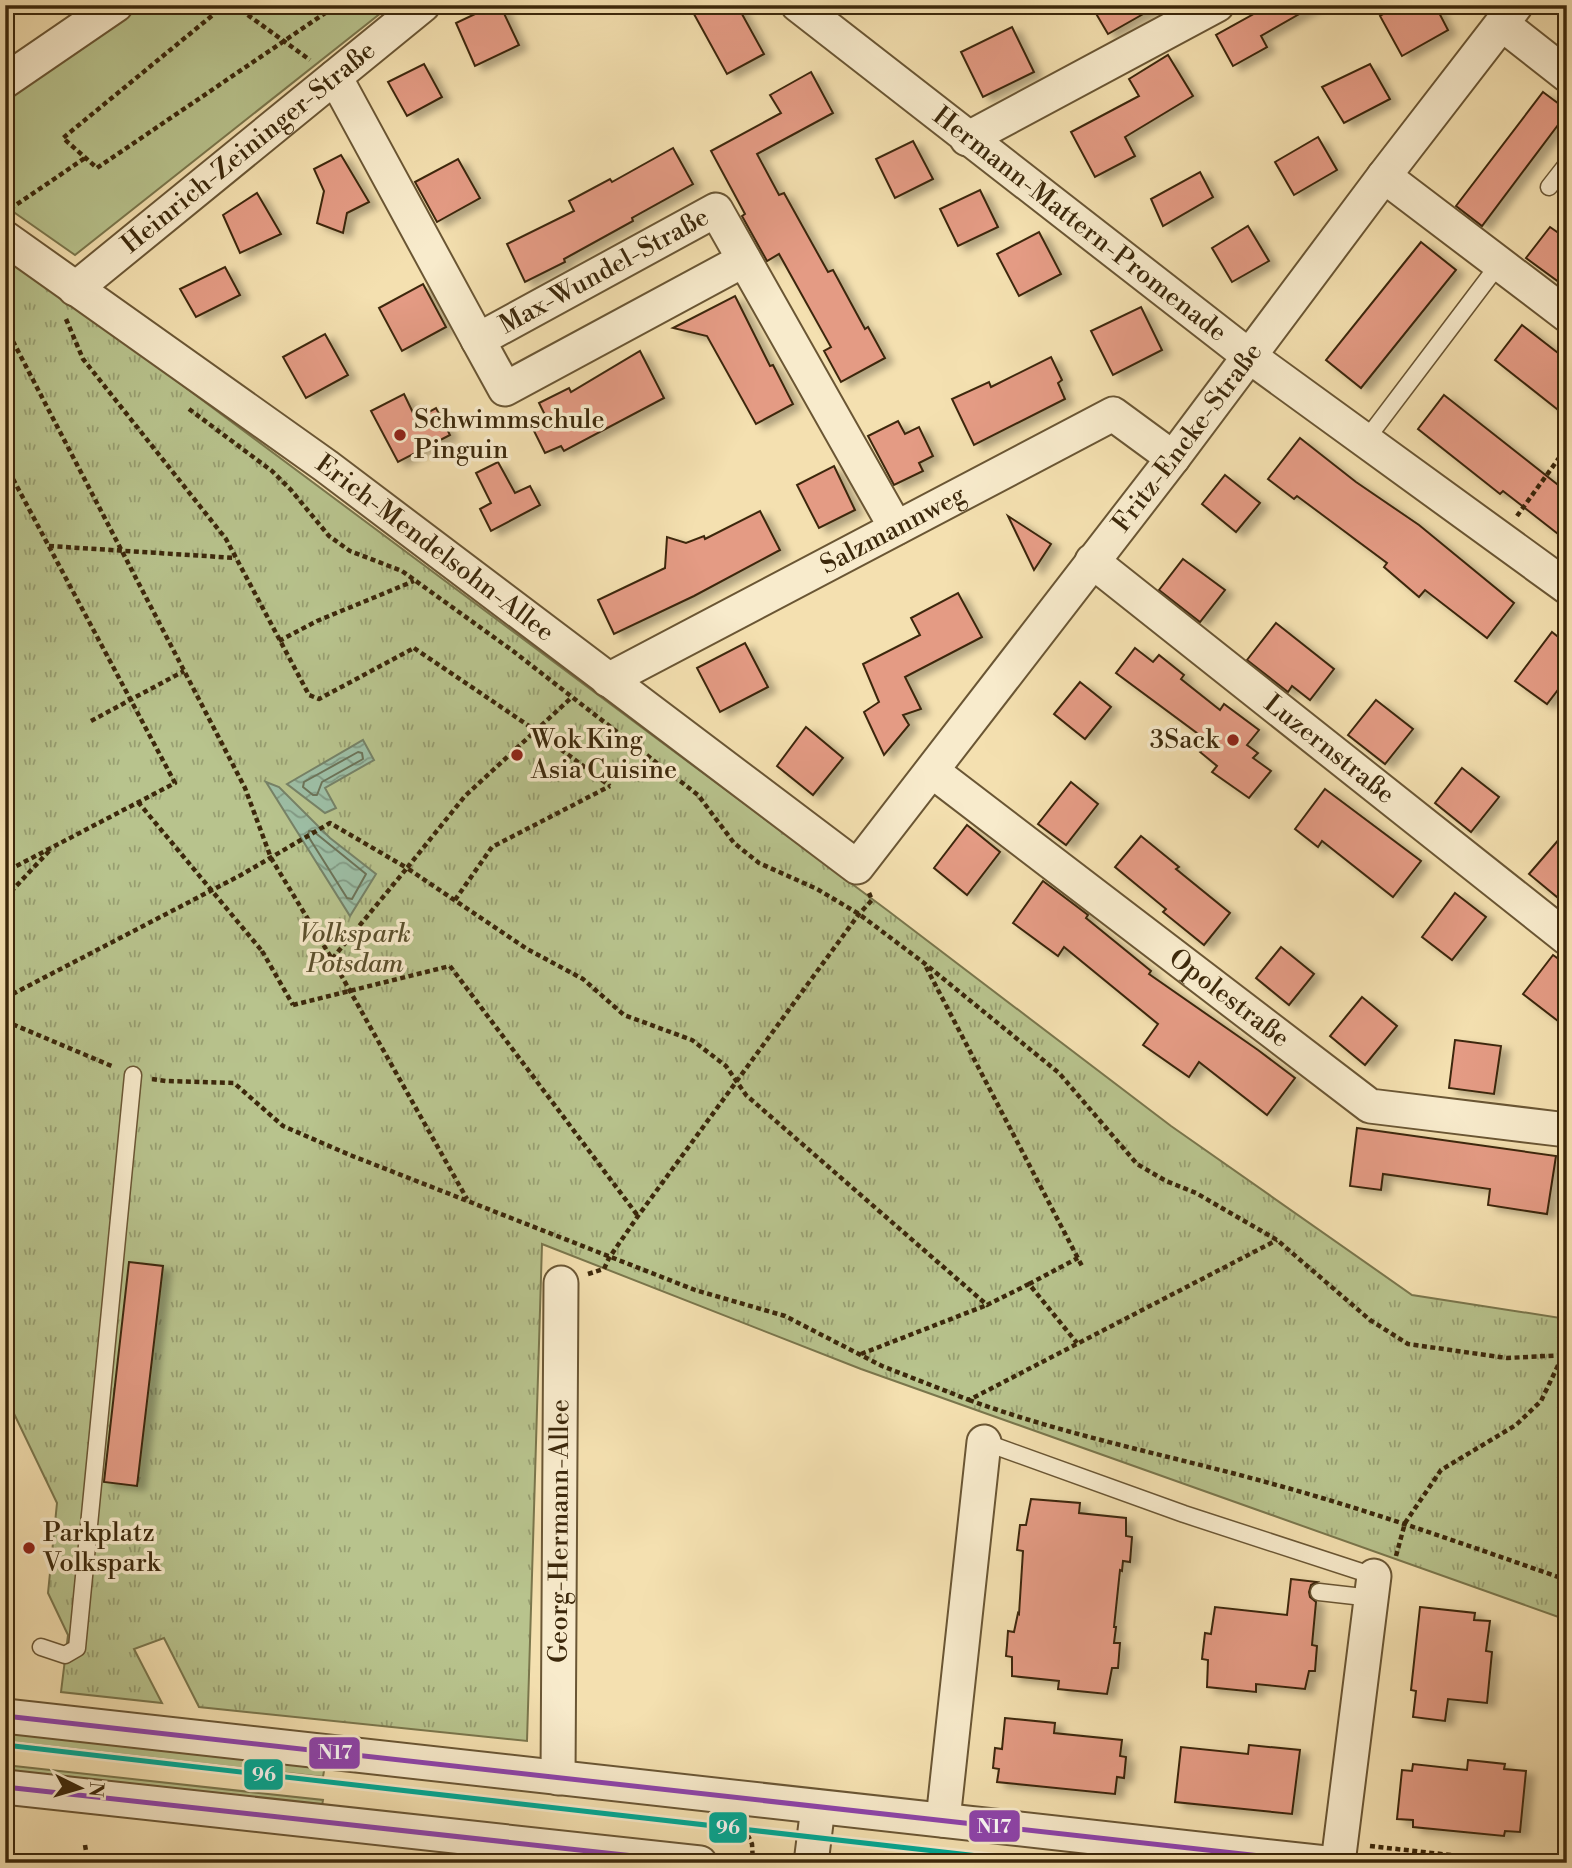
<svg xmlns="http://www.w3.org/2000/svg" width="1572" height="1868" font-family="'Libre Bodoni',serif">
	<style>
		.green { fill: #b8c38d; stroke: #7a764c; stroke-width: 2 }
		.park { fill: url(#park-tufts); stroke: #7a764c; stroke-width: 2 }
		.water { fill: url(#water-waves); stroke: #768267; stroke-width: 2 }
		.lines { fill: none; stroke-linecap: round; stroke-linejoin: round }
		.shore { stroke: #6c7358; stroke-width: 2 }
		.building { fill: #e49b84; stroke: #3c280b; stroke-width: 2; filter: url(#shadow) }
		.service-casing { stroke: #6a5634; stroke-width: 19 }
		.minor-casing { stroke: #6a5634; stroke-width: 37 }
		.path { stroke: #3c280b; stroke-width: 4.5; stroke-dasharray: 5 3.5; stroke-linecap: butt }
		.service { stroke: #f8ebcc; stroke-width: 16 }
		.minor { stroke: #f8ebcc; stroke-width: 33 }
		.path-bridge { stroke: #3c280b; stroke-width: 4.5; stroke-dasharray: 5 3.5; stroke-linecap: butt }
		.bus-1-casing { stroke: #f8ebcc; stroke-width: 10 }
		.bus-1 { stroke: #8e44ad; stroke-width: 5 }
		.tram-1-casing { stroke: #f8ebcc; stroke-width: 10 }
		.tram-1 { stroke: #00a995; stroke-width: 5 }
		.poi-dot { fill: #8f2418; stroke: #f8ebcc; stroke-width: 2.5 }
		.labels { text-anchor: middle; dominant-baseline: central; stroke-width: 7; stroke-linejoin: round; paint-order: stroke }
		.street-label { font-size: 26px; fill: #3c280b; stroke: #f8ebcc }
		.poi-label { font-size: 26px; fill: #3c280b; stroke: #f8ebcc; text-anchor: start }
		.park-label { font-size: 26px; font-style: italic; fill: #5b4f2c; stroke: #f8ebcc }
		.line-badge { stroke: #f8ebcc; stroke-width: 2.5 }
		.badge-label { font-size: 19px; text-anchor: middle; font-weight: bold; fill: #fff }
	</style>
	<defs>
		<pattern id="park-tufts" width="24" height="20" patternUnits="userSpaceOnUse" patternTransform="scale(1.75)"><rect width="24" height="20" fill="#b8c38d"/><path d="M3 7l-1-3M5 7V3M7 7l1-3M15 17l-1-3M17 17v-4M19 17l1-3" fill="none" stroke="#979e71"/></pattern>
		<pattern id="water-waves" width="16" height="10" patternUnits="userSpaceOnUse" patternTransform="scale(1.75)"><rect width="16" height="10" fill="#9dbea5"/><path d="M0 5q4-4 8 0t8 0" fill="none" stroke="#819a85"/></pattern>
		<filter id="shadow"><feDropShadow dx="8" dy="4.5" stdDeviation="3.5" flood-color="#0004"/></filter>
	</defs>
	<rect width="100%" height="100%" fill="#f4e0b0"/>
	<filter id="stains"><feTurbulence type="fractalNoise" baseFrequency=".00286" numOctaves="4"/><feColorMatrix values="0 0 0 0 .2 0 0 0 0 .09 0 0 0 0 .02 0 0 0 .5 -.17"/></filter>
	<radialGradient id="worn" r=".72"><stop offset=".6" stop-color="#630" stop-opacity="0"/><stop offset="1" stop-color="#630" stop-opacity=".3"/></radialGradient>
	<g class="green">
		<path d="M143,5H391L75,255L5,206V100Z"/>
		<path d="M5,1729L325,1765L323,1777L5,1741Z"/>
		<path d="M5,1765L323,1800L321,1812L5,1777Z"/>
	</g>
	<path class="park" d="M5,253L887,910L1171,1126L1412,1295L1567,1319V1620L861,1369L542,1244L527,1741L199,1707L164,1638L134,1649L162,1703L61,1692L68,1635L48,1593L57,1503L5,1395Z"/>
	<g class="water">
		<path d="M363,740L374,760L325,788L336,808L325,813L287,784Z"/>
		<path d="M266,782L279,787L330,838L376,874L350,916Z"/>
	</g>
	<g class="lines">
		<g class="shore">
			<path d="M358,752L362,753L363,759L322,782L317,795H313L303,787L304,782Z"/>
			<path d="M309,831H313L366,874L352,899L347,898L308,836Z"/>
		</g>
	</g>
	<g class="building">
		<path d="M494,5H500L519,45L475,66L456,23Z"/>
		<path d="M689,5H737L764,54L727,74Z"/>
		<path d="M1091,5H1159L1108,34Z"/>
		<path d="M1270,5H1315L1261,36L1267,47L1233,66L1216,35Z"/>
		<path d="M1399,5H1435L1448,30L1402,56L1380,16Z"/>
		<path d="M1012,27L1034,72L983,97L961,52Z"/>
		<path d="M1168,55L1193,96L1125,137L1135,156L1095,177L1071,132L1139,96L1129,79Z"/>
		<path d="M424,64L442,97L407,116L388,82Z"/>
		<path d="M1370,64L1390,99L1344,123L1322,87Z"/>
		<path d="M811,72L833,113L757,154L779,195L784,193L828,272L833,270L865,329L868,327L885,358L841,382L824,351L831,347L779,254L767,261L742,216L745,214L711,151L781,113L770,95Z"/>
		<path d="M1543,92L1567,110V113L1482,226L1456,206Z"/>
		<path d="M1318,137L1337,170L1294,195L1275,162Z"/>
		<path d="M913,141L933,179L895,198L876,159Z"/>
		<path d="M673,148L693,184L632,218L633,221L564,259L565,262L525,282L507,244L574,211L569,201L610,179L612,182Z"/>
		<path d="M341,155L369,202L347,213L343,233L317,223L324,191L314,169Z"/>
		<path d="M458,159L480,198L437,222L415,182Z"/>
		<path d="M1200,172L1213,197L1163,226L1151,199Z"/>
		<path d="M980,190L998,227L958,246L940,209Z"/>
		<path d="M257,193L281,234L240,253L223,215Z"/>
		<path d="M1248,226L1269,261L1232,282L1212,248Z"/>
		<path d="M1550,227L1567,239V288L1526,258Z"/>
		<path d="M1039,232L1061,274L1019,296L997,254Z"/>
		<path d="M1421,242L1456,270L1361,388L1326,360Z"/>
		<path d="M225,267L240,295L196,317L180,289Z"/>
		<path d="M423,284L446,327L402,351L379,308Z"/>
		<path d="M735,296L770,366L773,365L793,404L756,424L707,336L673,328Z"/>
		<path d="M1141,307L1162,350L1113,375L1091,331Z"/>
		<path d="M1522,325L1567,360V417L1495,360Z"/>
		<path d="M325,334L348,375L306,398L283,357Z"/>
		<path d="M640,351L664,398L564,451L561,446L545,453L534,431L549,423L539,403L569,388L571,392Z"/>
		<path d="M1051,357L1062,380L1058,383L1065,399L974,445L952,399L989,382L991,387Z"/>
		<path d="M404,394L416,419L436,408L450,435L398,462L371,411Z"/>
		<path d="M1444,395L1567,492V541L1503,491L1500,494L1418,429Z"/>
		<path d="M898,421L905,434L919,427L933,456L919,463L923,471L894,485L868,436Z"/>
		<path d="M1300,438L1356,482L1419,525L1514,603L1487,638L1425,590L1419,597L1384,567L1387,563L1297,496L1294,499L1268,479Z"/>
		<path d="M498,462L515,493L530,486L540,505L491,531L480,509L491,503L476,473Z"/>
		<path d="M834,466L855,510L819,528L797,485Z"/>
		<path d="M1225,475L1260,503L1236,532L1202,504Z"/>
		<path d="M760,511L780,550L694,596L614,634L598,600L665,568L667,537L686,543L704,536L705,539Z"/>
		<path d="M1008,516L1051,544L1034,570Z"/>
		<path d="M1183,559L1225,590L1200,622L1159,590Z"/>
		<path d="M958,593L982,637L905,677L921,709L903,715L909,725L884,755L864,712L879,702L863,664L920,635L911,618Z"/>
		<path d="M1276,623L1334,669L1310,700L1292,686L1288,692L1247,660Z"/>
		<path d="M1552,632L1567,644V678L1547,704L1515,681Z"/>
		<path d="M745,643L768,687L720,712L697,668Z"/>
		<path d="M1135,648L1153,662L1159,655L1184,675L1181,679L1220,710L1224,704L1259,730L1247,745L1258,753L1253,758L1271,771L1249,798L1212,772L1217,766L1200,752L1209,742L1116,673Z"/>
		<path d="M1080,682L1111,707L1085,739L1054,714Z"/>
		<path d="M1376,700L1413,729L1385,764L1348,735Z"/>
		<path d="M806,727L843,758L813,795L777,766Z"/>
		<path d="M1462,768L1499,797L1471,832L1435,803Z"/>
		<path d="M1071,782L1098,804L1066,845L1038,824Z"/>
		<path d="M1325,789L1421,861L1393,897L1322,841L1318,847L1295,829Z"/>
		<path d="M967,825L1000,852L967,895L934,868Z"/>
		<path d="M1567,830V886L1557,897L1529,874Z"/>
		<path d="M1141,836L1179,867L1176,869L1230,913L1204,945L1163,912L1166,909L1115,867Z"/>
		<path d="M1043,881L1088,915L1086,918L1151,971L1149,974L1258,1050L1295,1078L1267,1115L1199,1062L1189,1077L1143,1045L1158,1024L1064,947L1058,956L1013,923Z"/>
		<path d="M1455,893L1486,917L1452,960L1422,937Z"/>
		<path d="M1281,947L1314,974L1289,1005L1256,978Z"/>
		<path d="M1553,955L1567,965V1028L1523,994Z"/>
		<path d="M1362,997L1397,1026L1365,1065L1330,1036Z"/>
		<path d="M1455,1040L1501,1046L1494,1094L1449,1088Z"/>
		<path d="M1357,1128L1556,1156L1547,1214L1488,1205L1490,1189L1383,1174L1381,1190L1350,1186Z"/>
		<path d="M129,1262L163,1266L137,1486L104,1482Z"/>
		<path d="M1031,1499L1080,1503L1079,1513L1126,1518V1536L1132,1537L1130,1562L1123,1561L1122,1571L1120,1570L1114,1627H1116L1114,1643H1120L1118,1668H1112L1107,1694L1058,1689L1059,1681L1012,1676V1657L1006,1656L1007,1645L1008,1631L1014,1632L1018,1613L1019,1614L1023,1551L1017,1550L1020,1525H1026Z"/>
		<path d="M1291,1579L1317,1582L1311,1585L1309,1592L1310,1597L1316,1602L1312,1645L1317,1646L1316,1658L1315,1671H1309L1305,1689L1256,1684V1692L1207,1687L1208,1660L1202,1659L1205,1633L1211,1634L1215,1607L1287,1615Z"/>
		<path d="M1420,1607L1475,1613L1474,1620L1490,1621L1486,1651L1492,1652L1487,1703L1448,1699L1445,1721L1413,1717L1416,1691L1411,1690Z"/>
		<path d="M1005,1718L1055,1723L1054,1733L1122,1740L1120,1756L1126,1757L1124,1778L1117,1777L1115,1794L997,1782L999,1769L993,1768L995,1748L1002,1749Z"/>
		<path d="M1249,1745L1300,1750L1292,1814L1175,1802L1181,1747L1248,1754Z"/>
		<path d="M1468,1760L1505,1764L1504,1769L1526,1771L1520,1832L1505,1831L1504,1836L1413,1827V1820L1397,1819L1402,1770L1412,1771L1413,1764L1467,1770Z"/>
	</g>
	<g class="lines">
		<g class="service-casing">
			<g id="service">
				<path d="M1549,187L1567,164"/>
				<path d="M1365,441L1499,264"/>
				<path d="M984,1442L1184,1514L1374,1576"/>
				<path d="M1319,1592L1372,1598"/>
				<path d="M41,1647L65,1655L77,1648L133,1075"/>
			</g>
		</g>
		<g class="minor-casing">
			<g id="minor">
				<path id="s1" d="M798,5L1249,356L1567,587"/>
				<path d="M1502,24L1567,75"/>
				<path id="s2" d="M335,77L478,340L716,210L896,528"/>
				<path d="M5,81L116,5"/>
				<path d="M967,139L1217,5"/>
				<path d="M1384,176L1567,315"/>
				<path id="s3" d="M5,238L326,466L857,867L1173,458L1384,176L1516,5"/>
				<path id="s4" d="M75,289L423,5"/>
				<path d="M478,340L505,389L744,260"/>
				<path id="s5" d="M1092,561L1567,938"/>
				<path id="s6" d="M608,680L1113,414L1173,458"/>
				<path id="s7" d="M932,771L1370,1106L1567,1130"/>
				<path d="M5,1716L1326,1863"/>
				<path id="s8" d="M558,1778L561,1283"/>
				<path d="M5,1787L700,1863"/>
				<path d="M943,1820L984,1442"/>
				<path d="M811,1863L818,1807"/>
				<path d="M1338,1863L1374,1576"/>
			</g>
		</g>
		<g class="path">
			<path d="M225,5L63,138L97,168L337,5"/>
			<path d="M234,5L310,60"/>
			<path d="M10,209L85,158"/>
			<path d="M66,319L83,359L226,539L309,695L319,699L414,648"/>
			<path d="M5,326L245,788L271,858L332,959L407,868L527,949L583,979L624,1015L692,1040L726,1066L746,1095L987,1305L1029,1284L1077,1343"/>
			<path d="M189,409L272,471L291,490L329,536L350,551L402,571L513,651L698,795L734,843L759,863L817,889L859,914L924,963L1059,1073L1137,1164L1166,1181L1196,1193L1277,1240L1370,1320L1408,1344L1507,1358L1567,1355"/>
			<path d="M5,464L175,783L5,872"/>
			<path d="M1517,516L1567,447"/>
			<path d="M279,641L317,621L414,581"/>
			<path d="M91,721L184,671"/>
			<path d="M5,898L50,850"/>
			<path d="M455,900L492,847L610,786"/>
			<path d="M262,951L293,1005"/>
			<path d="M332,959L467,1199"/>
			<path d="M450,966L638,1216"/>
			<path d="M926,967L1083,1268"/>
			<path d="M5,998L241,875L330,823L407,868L465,796L571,698"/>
			<path d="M5,1021L114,1067"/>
			<path d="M152,1079L166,1081L234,1083L283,1126L350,1155L695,1290L785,1316L882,1366L969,1400L1277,1240"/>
			<path d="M588,1274L604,1269L609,1258L638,1216L859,914L872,900L869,893"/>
			<path d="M1029,1284L1078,1258"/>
			<path d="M861,1354L987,1305"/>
			<path d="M969,1400C1068,1436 1172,1456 1273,1484C1372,1511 1469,1546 1567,1580"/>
			<path d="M1396,1556L1405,1523L1441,1470L1516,1425L1541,1401L1563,1355L1562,1307L1567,1275"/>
			<path d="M744,1827L752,1844L753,1863"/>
			<path d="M85,1845L88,1863"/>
			<path d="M1370,1846L1522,1863"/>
		</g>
		<use href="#service" class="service"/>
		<use href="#minor" class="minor"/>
		<g class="path-bridge">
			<path d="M49,546L236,558"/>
			<path d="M414,648L535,730L610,786"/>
			<path d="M138,802L262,951"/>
			<path d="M293,1005L450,966"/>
		</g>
		<g class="bus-1-casing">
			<g id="bus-1">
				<path d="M5,1716L1324,1863"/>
				<path d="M5,1787L698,1863"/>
			</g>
		</g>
		<use href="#bus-1" class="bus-1"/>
		<g class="tram-1-casing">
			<path id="tram-1" d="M5,1745L1039,1863"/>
		</g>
		<use href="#tram-1" class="tram-1"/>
	</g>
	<g class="poi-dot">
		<circle cx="400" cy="435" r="7"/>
		<circle cx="1233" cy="740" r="7"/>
		<circle cx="517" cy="755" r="7"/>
		<circle cx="29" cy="1548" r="7"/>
	</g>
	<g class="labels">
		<g class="street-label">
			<text stroke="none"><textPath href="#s4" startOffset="224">Heinrich-Zeininger-Straße</textPath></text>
			<text stroke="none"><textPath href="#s1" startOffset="357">Hermann-Mattern-Promenade</textPath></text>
			<text stroke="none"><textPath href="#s2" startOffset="443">Max-Wundel-Straße</textPath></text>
			<text stroke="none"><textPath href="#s3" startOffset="1601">Fritz-Encke-Straße</textPath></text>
			<text stroke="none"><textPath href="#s6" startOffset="322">Salzmannweg</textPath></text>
			<text stroke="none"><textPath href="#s3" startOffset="530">Erich-Mendelsohn-Allee</textPath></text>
			<text stroke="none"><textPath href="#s5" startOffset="303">Luzernstraße</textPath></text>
			<text stroke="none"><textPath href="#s7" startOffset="374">Opolestraße</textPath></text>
			<text stroke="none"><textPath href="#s8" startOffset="247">Georg-Hermann-Allee</textPath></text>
		</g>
		<g class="poi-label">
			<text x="414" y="420">Schwimmschule<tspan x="414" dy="30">Pinguin</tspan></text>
			<text x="531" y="740">Wok King<tspan x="531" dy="30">Asia Cuisine</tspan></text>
			<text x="1219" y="740" text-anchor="end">3Sack</text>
			<text x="43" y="1533">Parkplatz<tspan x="43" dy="30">Volkspark</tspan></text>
		</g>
		<g class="park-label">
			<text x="355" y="934">Volkspark<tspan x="355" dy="30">Potsdam</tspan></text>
		</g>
	</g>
	<g class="line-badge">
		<rect x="308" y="1736" width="53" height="34" rx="7" fill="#8e44ad"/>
		<rect x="243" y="1758" width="41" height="33" rx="7" fill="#00a995"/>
		<rect x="968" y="1809" width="53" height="34" rx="7" fill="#8e44ad"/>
		<rect x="708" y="1811" width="40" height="33" rx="7" fill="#00a995"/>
	</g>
	<g class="badge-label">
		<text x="335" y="1759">N17</text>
		<text x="264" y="1781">96</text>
		<text x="994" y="1833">N17</text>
		<text x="728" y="1834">96</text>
	</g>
	<rect width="1572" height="1868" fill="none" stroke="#f4e0b0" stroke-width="28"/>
	<rect x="7" y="7" width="1558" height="1854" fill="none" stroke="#3c280b" stroke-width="3.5"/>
	<rect x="14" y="14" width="1544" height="1840" fill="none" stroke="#3c280b" stroke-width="2"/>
	<g transform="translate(80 1788) rotate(95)" stroke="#f8ebcc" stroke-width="5" paint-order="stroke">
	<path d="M0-5L12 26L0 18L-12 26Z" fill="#3c280b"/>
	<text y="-10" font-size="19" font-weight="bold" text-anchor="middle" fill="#3c280b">N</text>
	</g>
	<rect width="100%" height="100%" filter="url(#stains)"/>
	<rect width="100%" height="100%" fill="url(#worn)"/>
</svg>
